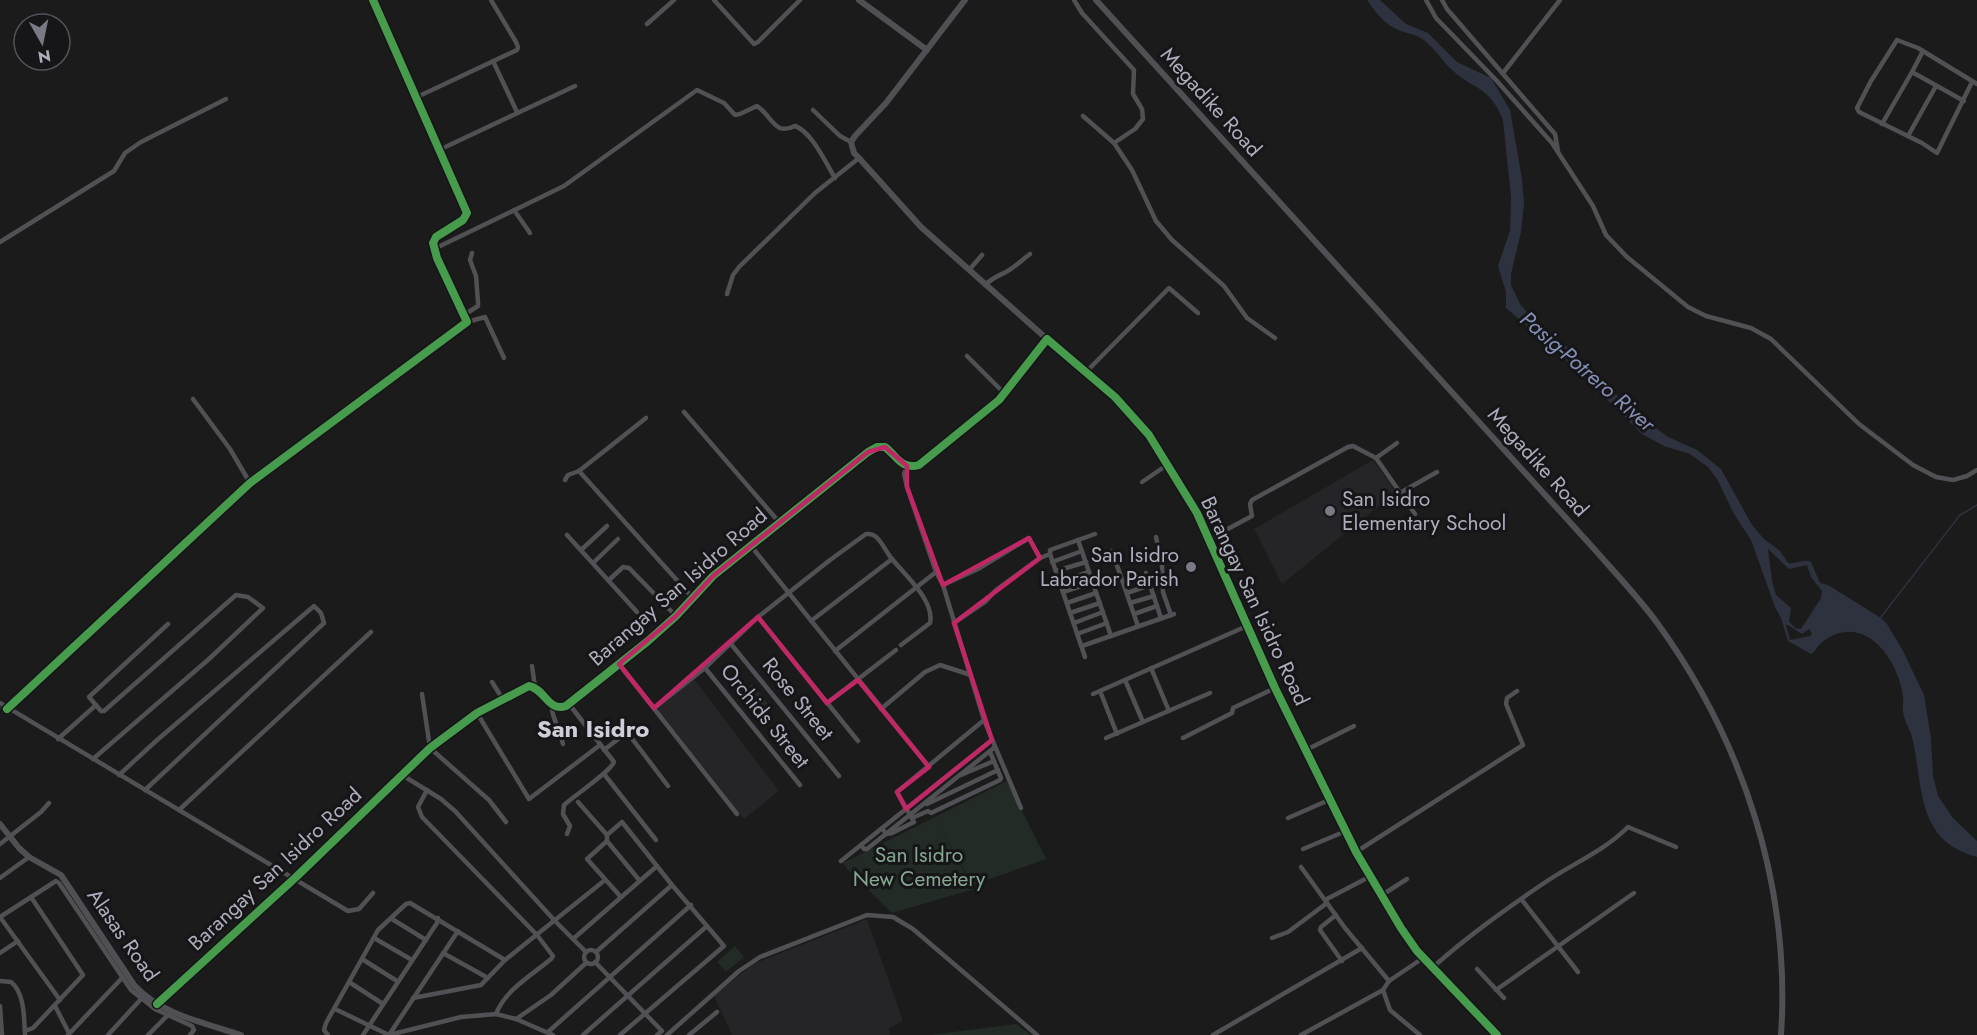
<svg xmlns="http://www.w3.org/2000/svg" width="1977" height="1035" font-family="Jost,sans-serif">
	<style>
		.built { fill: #252527 }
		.green { fill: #232b26 }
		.water { fill: #2e323e; fill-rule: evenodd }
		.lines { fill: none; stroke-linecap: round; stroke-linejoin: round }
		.stream { stroke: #2e323e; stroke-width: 1.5 }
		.street { stroke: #515155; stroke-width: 4.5 }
		.secondary { stroke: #504f53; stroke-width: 6 }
		.cycleway-casing { stroke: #161517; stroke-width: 11 }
		.cycleway { stroke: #469c4c; stroke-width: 8 }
		.marked { fill: none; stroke: #c02765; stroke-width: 4.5; stroke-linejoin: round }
		.poi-dot { fill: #7a7a84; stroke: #161517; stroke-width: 2 }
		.labels { text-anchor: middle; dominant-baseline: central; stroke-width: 6; stroke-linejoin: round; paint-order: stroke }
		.street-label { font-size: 21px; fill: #adadbc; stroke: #161517 }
		.poi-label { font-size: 21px; fill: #adadbc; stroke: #161517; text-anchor: start }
		.park-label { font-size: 21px; fill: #85a691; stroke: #161517 }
		.water-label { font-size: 22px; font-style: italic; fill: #858fb5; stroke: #161517 }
		.quarter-label { font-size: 24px; font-weight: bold; fill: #ceced8; stroke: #161517 }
	</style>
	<rect width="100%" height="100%" fill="#1b1b1b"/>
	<g class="built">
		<path d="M1373,460L1396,492L1282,584L1254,529Z"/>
		<path d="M694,679L779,791L744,819L657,708Z"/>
		<path d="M867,919L903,1021L889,1028L890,1035H732L714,996L753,964Z"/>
	</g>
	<g class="green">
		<path d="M752,684L768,704L757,712L742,693Z"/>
		<path d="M1007,781L1046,859L973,885L938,824L974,889L892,913L847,869L843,863Z"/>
		<path d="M735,946L744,957L726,972L717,962Z"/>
		<path d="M1016,1024L1031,1035H930Z"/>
	</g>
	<path class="water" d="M1367,0H1380L1406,24L1428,33L1457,62L1491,78L1510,110L1522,179L1524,203L1521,232L1511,274V285L1520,304L1531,317L1562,342L1627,405L1656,428L1668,437L1697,450L1721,469L1752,525L1764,539L1780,551L1788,563C1796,565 1803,558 1811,562L1820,583L1828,585L1881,618L1887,624L1903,651L1924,695L1931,738L1933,776L1938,796L1953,818L1977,841V857C1959,852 1942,843 1933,826C1919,802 1919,768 1913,741C1911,731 1904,721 1903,711C1902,706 1904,702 1903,697C1900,668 1875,624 1840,633C1834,634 1824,640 1820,644C1816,648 1816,651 1811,654L1788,641L1781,618L1775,607L1751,540L1734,514L1717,479L1708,467L1690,454L1664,446L1642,434L1574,367L1506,308V292L1498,266L1510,231L1511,197L1503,120C1489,84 1471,90 1448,66C1439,57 1433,46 1422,39C1415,34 1408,34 1401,31C1386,26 1376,13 1367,0ZM1768,549L1789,569L1807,565L1811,577L1822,591L1821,598L1801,629L1795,628L1789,621L1791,608L1776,595L1772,581ZM1786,625H1788L1802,634L1809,629L1812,633L1810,636L1790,640Z"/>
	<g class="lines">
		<g class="stream">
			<path d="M1881,617L1960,515L1977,505"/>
			<path d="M0,707L9,714"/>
		</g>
		<g class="street">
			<path d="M714,0L754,44L758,42L800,0"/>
			<path d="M1074,0L1082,13L1134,70L1133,94L1142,109L1143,119L1135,129L1114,143"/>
			<path d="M1426,0L1436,18L1496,80L1552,143L1593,206L1606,235L1627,257L1688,307L1706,316L1751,328L1771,339L1859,424L1913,465L1936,477L1953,480L1967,476L1977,470"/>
			<path d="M1442,0L1447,9L1555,134L1558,151"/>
			<path d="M647,24L674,0"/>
			<path d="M1923,51L1912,72L1964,101"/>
			<path d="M493,61L517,112"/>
			<path d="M1503,73L1560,0"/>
			<path d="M1972,82L1937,153L1922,143L1859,112L1857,108L1871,81L1897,40L1918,48L1977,84"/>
			<path d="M417,97L517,50L518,47L516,42L491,0"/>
			<path d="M813,110L840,136L851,142"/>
			<path d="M1083,116L1114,143L1132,170L1156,221L1172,240L1224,286L1247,318L1275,338"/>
			<path d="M1882,124L1912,72"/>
			<path d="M1908,136L1936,86"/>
			<path d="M439,150L575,86"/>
			<path d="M514,210L530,233"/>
			<path d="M0,242L114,171L125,153L141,142L226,99"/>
			<path d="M434,249L564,186L697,90L724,103L735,115L740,114L757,106C773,117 774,136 795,126C811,131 826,163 835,178"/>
			<path d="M969,270L982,255"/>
			<path d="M985,285C992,278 998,276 1006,272C1015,267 1022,260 1030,254"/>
			<path d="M727,294L733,275L739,267L815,193L859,158"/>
			<path d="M464,315L478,306V302L476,276L470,260L472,253"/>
			<path d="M467,322L485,317L504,358"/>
			<path d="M967,356L1004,393"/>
			<path d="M1086,372L1169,288L1198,313"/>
			<path d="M193,399L230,449L250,483"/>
			<path d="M684,412L779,522"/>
			<path d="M1376,458L1397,443"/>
			<path d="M907,466L904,474L907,487L936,572L943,585L984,720L1021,808"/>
			<path d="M579,471L692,597"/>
			<path d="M565,480L568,475L579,471L646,418"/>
			<path d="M1142,482L1167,465"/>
			<path d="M1400,493L1437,472"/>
			<path d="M567,535L637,612"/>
			<path d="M1156,537L1162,565L1163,592L1171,615"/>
			<path d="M1209,539L1252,516L1250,504L1252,500L1348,447L1353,446L1376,458L1415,514"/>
			<path d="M1078,540L1111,636"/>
			<path d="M751,546L929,767"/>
			<path d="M581,550L607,526"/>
			<path d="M1112,551L1138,626"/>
			<path d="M1050,554L1085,657"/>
			<path d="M1052,562L1082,551"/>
			<path d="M593,563L618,539"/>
			<path d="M1056,571L1086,562"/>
			<path d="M1146,573L1161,618"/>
			<path d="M609,580L623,567L629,568L676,616"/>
			<path d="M1059,582L1089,572"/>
			<path d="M943,585L978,569L1029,538L1040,558"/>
			<path d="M1063,592L1093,582"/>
			<path d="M1127,593L1150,585"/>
			<path d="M1067,603L1096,593"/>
			<path d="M1130,603L1154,596"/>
			<path d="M1070,613L1100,603"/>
			<path d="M1134,614L1157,606"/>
			<path d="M758,617L858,741"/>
			<path d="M811,621L892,559"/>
			<path d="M954,623L985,602L996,590L1040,558L1050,554V550L1095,534"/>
			<path d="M1074,623L1103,612"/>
			<path d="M1077,634L1107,623"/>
			<path d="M731,644L839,776"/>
			<path d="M1082,646L1174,614"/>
			<path d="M835,651L936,572"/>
			<path d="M619,664L737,814"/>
			<path d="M532,666L535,687"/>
			<path d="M705,668L800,785"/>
			<path d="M1151,668L1169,711"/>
			<path d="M1125,680L1143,722"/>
			<path d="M492,682L502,698"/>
			<path d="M1100,691L1117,734"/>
			<path d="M422,694L430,748L489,800L506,822"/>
			<path d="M1093,694L1247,626"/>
			<path d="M0,703L348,911L359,909L373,893"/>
			<path d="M827,703L896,650"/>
			<path d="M551,704C552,718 560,730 563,744"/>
			<path d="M654,708L705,668L758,617L830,560L866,534C870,534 871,533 875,536C882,541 886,552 892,559C905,575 935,601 930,623L901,645"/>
			<path d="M7,709L250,483L467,322L437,258L433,243L436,237L463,220L467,213L373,0"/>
			<path d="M881,709L925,672L940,665L971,675"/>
			<path d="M477,713L529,799L600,745"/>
			<path d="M627,732L668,786"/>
			<path d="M1106,738L1210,693"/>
			<path d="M1183,738L1232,713L1233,708L1275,688"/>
			<path d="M58,739L96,705"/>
			<path d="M604,750L635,726"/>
			<path d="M1306,750L1354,726"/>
			<path d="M93,759L209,659L263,608L248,597L236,595L104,711H101L89,697L168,624"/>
			<path d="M604,774L656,840"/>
			<path d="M119,775L156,741L314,606L321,613L324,623L145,790"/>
			<path d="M402,775L441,799L455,811L555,921L586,952"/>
			<path d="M961,775L994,761"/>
			<path d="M427,790L418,807L422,817L537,935L553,956L551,959C532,975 505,990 496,1014"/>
			<path d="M578,802L607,835V841L640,881"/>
			<path d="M927,804L998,770"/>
			<path d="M179,810L371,632"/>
			<path d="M912,818L928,811L931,813L1000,780L1001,778L990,752"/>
			<path d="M1288,818L1329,800"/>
			<path d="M882,828L886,834L892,833L914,822L897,792L984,720"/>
			<path d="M567,834L570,826L563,814L564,805C574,796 611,771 614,762L569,704"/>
			<path d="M607,835L622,822L672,885L724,946L620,1035"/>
			<path d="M607,841L587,859L621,897"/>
			<path d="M0,844L41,812L49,803"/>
			<path d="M861,845L864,849H867L995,747"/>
			<path d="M1303,849L1346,831"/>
			<path d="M1356,852L1523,745L1506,704L1507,698L1517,691"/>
			<path d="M841,861L992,740"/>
			<path d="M1301,867L1345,928L1389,981"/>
			<path d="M0,878L29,857"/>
			<path d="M1382,895L1407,879"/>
			<path d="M1325,900L1371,876"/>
			<path d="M1522,900L1578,972"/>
			<path d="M1336,915L1321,927L1320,930L1342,961"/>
			<path d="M0,917L56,881L59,883L131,990L155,1009L192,1026L194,1030L190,1035"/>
			<path d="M0,917L60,1000"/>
			<path d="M392,919L426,940"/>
			<path d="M374,938L412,960"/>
			<path d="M1272,938L1288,932L1327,903"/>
			<path d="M573,939L657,866"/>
			<circle cx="591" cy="957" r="7"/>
			<path d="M596,952L672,885"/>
			<path d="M0,953L18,941"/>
			<path d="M443,953L488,978"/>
			<path d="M362,959L397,981"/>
			<path d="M595,962L662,1031L657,1035"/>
			<path d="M1432,968C1469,935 1506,909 1547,881C1574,863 1604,851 1628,827L1676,847"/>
			<path d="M1477,969L1504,998"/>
			<path d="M0,981L11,982C25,993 24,1019 25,1035"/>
			<path d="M349,982L383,1004"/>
			<path d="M1383,990L1390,1010L1420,1035"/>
			<path d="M1496,990L1634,893"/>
			<path d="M413,998L481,985L505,960L605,880"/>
			<path d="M0,1006L2,1035"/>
			<path d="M55,1006L69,1033"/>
			<path d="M335,1009L389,1035L461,1017L496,1014L516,1019L551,995L586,963"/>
			<path d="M516,1019L553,1035"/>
			<path d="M25,1031L33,1028L83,975L31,897"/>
			<path d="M548,1032L691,905"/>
			<path d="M68,1035L122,978"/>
			<path d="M108,1035L141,999"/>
			<path d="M148,1035L167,1016"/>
			<path d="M328,1035L324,1030L326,1023L378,930L406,904L410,903L505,960"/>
			<path d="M363,1035L437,923L438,918"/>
			<path d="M389,1035L458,931"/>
			<path d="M583,1035L707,926"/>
			<path d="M667,1035L739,971L760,957L867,915L893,917L913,929L1037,1035"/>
			<path d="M689,1035L717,1012"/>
			<path d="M1213,1035L1362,948"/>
			<path d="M1301,1035L1383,990L1389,981L1423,958"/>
		</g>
		<g class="secondary">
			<path d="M859,0L927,50"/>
			<path d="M965,0L886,103L855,136L851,142L854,153L859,158L921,227L1047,339"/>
			<path d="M1096,0L1596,551C1617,575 1639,598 1658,624C1744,743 1791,888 1781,1035"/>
			<path d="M0,824L19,848L29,857L61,875L134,985C160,1014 205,1023 241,1035"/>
			<path d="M157,1004L295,878L430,748L477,713L529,686C545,689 548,712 566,706L648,641L676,616L713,576L868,452L877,447H885C897,456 901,470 919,465L999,400L1047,339L1115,397L1149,435L1197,513L1275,688L1356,852L1401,928L1417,951L1497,1035"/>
		</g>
		<g class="cycleway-casing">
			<g id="cycleway">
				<path d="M7,709L250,483L467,322L437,258L433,243L436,237L463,220L467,213L373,0"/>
				<path d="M157,1004L295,878L430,748L477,713L529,686C545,689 548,712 566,706L648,641L676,616L713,576L868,452L877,447H885C897,456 901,470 919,465L999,400L1047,339L1115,397L1149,435L1197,513L1275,688L1356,852L1401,928L1417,951L1497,1035"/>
			</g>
		</g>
		<use href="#cycleway" class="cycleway"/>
	</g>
	<path class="marked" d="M885,447L907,466V487L943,585L1029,538L1040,558L954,623L992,740L906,809L897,792L929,767L858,680L827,703L758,617L654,708L619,664L676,616L713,576L868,452Z"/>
	<g class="poi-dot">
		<circle cx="1330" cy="511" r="6"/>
		<circle cx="1191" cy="567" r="6"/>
	</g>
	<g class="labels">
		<g class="street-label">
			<text transform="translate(1211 102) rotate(48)">Megadike Road</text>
			<text transform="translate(1538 462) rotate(48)">Megadike Road</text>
			<text transform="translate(678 587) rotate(-41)">Barangay San Isidro Road</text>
			<text transform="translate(1255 601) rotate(65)">Barangay San Isidro Road</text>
			<text transform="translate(798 699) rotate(51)">Rose Street</text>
			<text transform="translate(765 716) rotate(51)">Orchids Street</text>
			<text transform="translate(275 869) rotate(-43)">Barangay San Isidro Road</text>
			<text transform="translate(123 935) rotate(55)">Alasas Road</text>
		</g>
		<g class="poi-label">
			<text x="1342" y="499">San Isidro<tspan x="1342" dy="24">Elementary School</tspan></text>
			<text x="1179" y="555" text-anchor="end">San Isidro<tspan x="1179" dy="24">Labrador Parish</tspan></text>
		</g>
		<g class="park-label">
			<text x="919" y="855">San Isidro<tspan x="919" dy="24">New Cemetery</tspan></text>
		</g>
		<g class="water-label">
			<text transform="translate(1588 371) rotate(41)">Pasig-Potrero River</text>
		</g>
		<g class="quarter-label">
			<text x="593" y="728">San Isidro</text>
		</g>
	</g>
	<g transform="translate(42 42) rotate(171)"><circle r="28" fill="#161517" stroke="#525259" stroke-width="1.5"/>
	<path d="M0-4.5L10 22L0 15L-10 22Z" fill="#7a7a84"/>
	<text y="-9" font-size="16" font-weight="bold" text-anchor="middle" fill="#adadbc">N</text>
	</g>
</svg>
